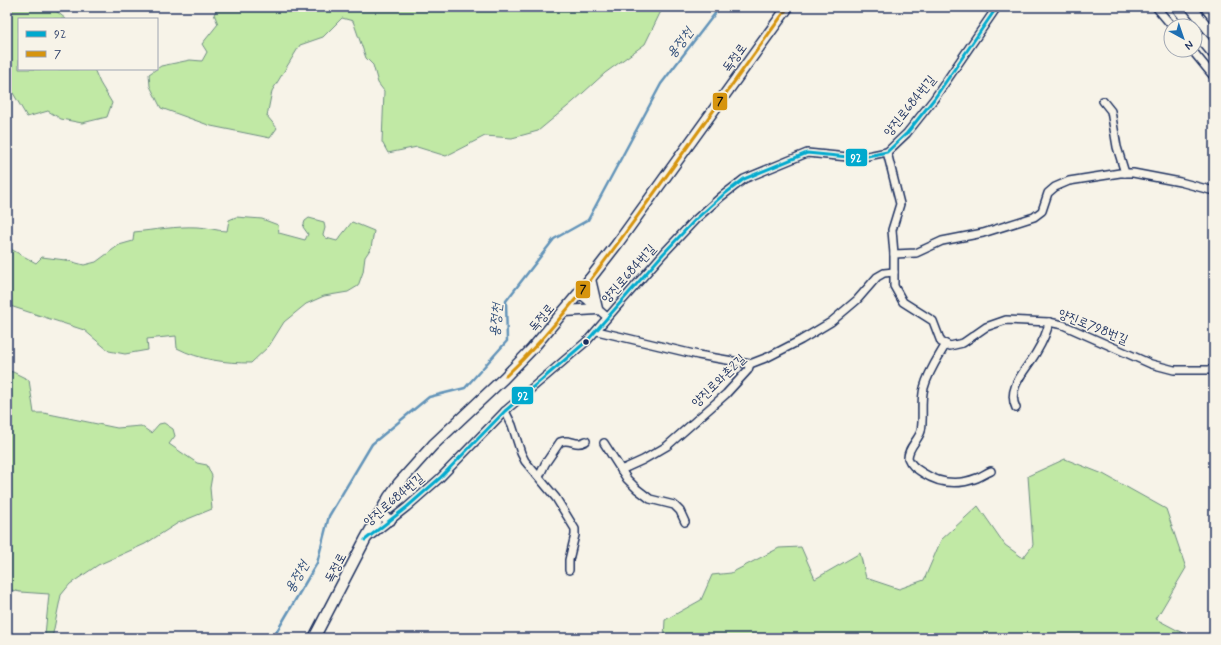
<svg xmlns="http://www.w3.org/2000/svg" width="1221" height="645" font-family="Mynerve,'Poor Story',sans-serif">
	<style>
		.green { fill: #c1e9a5; stroke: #6e8c82 }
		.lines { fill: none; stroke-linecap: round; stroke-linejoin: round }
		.stream { stroke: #6394b9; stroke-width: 2.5 }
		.street-casing { stroke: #1b2f5e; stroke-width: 10 }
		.secondary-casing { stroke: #1b2f5e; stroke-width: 13 }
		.street { stroke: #f7f3e8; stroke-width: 7 }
		.secondary { stroke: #f7f3e8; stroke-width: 10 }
		.bus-1-casing { stroke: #f7f3e8; stroke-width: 6 }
		.bus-2-casing { stroke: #f7f3e8; stroke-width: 6 }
		.bus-1 { stroke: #00a9ce; stroke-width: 3 }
		.bus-2 { stroke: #d6940e; stroke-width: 3 }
		.bus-dot { fill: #1b2f5e; stroke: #f7f3e8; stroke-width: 1.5 }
		.labels { text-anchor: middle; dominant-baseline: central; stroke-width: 3; stroke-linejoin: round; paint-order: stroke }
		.street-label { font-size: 13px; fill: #1b2f5e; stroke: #f7f3e8 }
		.water-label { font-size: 14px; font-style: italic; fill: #33517c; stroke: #f7f3e8 }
		.line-badge { stroke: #f7f3e8; stroke-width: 1.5 }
		.badge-label { font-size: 11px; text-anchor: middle; font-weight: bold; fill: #fff }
		.pale-badge-label { font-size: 11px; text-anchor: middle; font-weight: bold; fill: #111 }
	</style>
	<rect width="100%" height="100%" fill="#f7f3e8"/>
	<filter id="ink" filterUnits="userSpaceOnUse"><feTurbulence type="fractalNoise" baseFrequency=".025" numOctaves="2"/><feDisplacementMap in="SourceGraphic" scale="8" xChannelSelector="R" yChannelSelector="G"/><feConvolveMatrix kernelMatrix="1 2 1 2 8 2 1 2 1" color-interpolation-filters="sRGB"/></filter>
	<g filter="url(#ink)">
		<g class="green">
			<path d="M7,7H51L66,19H19V69H94L100,83L112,103L107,117L82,123L61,119L48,111L27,117L13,93L7,91Z"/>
			<path d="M219,7H663L645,44L605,73L573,102L538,131L512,138L485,136L446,156L417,147L388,153L382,142L384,91L378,83L373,65L366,58L353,21L342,18L323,37L300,45L272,91L267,116L277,128L270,138L211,126L161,108L150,86L149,74L161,66L190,60L202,61L207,52L202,44L218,24L214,14Z"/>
			<path d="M236,217L262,219L278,225L279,233L305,240L308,234L303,227L305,221L309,218L324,222L325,228L323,235L326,238L337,241L352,222L374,231L371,248L365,257L363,272L358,286L348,292L324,296L306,304L284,322L269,346L251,363C225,363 200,360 177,348L176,336L147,339L148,350L125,354L109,351L84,330L7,305V247L36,263L42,257L65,260L84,265L96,262L119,245L133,241L134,232C155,230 176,226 197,227C207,227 217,231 227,231L229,220Z"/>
			<path d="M7,371L13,372L29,380L34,413H44L117,428L141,426L151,433L159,424L164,423L173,429L175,436L169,444L197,463L207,465L212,476L210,488L212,509L178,523L145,544L98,565L70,584L61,595L52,638H48L45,635L49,594L20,592L7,589Z"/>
			<path d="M1065,459L1103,474L1166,509L1186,568L1156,619L1192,638H664L665,620L701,600L712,575L731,573L779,548L801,547L815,579L860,553L866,578L899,589L924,580L941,540L978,506L1005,545L1023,558L1033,545L1028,476Z"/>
		</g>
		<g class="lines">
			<path class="stream" d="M273,638L317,563L329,516L372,444L429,397L465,388L507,341L506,301L554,239L588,220L661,84L720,7"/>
			<g class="street-casing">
				<g id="street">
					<path d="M1156,7L1172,26"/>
					<path d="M1192,50L1214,77"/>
					<path d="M1103,101L1111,111L1117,147L1125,173"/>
					<path d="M887,152L900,204L892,230L894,254V286L903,302L933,321L941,342L950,346L963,343L986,327L1006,320L1049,322L1063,325L1151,364L1174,370H1214"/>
					<path d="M894,254L916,253L942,241L983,233L1034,217L1042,211L1048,193L1055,187L1069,181L1120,173H1133L1180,182L1214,191"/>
					<path d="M579,293L607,317"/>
					<path d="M597,331L698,355L750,364"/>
					<path d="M946,344C938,358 928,372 924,388C920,402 924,417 921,431C918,441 908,447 908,458C911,466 917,469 923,473C940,484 959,485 977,478C982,476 986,473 991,471"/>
					<path d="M1016,408C1006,388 1026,370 1036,353C1042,343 1047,334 1049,322"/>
					<path d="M505,411L512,425L521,453L525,461L556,498L575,529V535L569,560V570"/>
					<path d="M604,443L627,479L637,489L650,499L674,505L680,511L685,522"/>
					<path d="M621,470L643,460L667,446L726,394L748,370L750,364L768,357L801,340L831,322L857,300L877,277L884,273L894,272"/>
					<path d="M539,477L545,464L560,442C571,438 575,447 586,441"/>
					<path d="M369,537L407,507L440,478L505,411L587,341L663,254L695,220L722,196L744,179L807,153L858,158L887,152L907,133L934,99L997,7"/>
				</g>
			</g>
			<g class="secondary-casing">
				<g id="secondary">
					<path d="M1177,7L1191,26"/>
					<path d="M1191,7L1214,36"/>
					<path d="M1195,31L1214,54"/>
					<path d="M565,311L597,309L590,279"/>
					<path d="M381,512L385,518L390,520"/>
					<path d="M314,638L365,540L389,497L399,483L433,445L504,378L532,349L579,293L617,244L788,7"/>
				</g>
			</g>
			<use href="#street" class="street"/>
			<use href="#secondary" class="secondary"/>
			<g class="bus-1-casing">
				<path id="bus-1" d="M365,540L407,507L440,478L505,411L587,341L663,254L695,220L722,196L744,179L807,153L858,158L887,152L907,133L934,99L997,7"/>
			</g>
			<g class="bus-2-casing">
				<path id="bus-2" d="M506,376C562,323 607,258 652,196C697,133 743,70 788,7"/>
			</g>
			<use href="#bus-1" class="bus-1"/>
			<use href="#bus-2" class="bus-2"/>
		</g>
	</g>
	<circle class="bus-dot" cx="586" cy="342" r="3.5"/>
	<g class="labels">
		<g class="street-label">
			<text transform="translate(735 58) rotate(-54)">독정로</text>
			<text transform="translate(910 106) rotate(-51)">양진로684번길</text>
			<text transform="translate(629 274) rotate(-48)">양진로684번길</text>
			<text transform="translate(542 318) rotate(-50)">독정로</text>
			<text transform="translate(1093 327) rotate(22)">양진로798번길</text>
			<text transform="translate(719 381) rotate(-44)">양진로와촌2길</text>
			<text transform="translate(394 500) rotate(-40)">양진로684번길</text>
			<text transform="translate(336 568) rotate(-62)">독정로</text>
		</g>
		<g class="water-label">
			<text transform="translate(680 43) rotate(-52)">용정천</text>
			<text transform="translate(496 320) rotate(-84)">용정천</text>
			<text transform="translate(297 577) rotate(-60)">용정천</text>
		</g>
	</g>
	<g class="line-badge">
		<rect x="712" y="92" width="16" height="19" rx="4" fill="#d6940e"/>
		<rect x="845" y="148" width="23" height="19" rx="4" fill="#00a9ce"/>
		<rect x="575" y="280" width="16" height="19" rx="4" fill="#d6940e"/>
		<rect x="511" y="386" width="23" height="19" rx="4" fill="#00a9ce"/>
	</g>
	<g class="badge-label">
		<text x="856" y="162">92</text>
		<text x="523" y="400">92</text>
	</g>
	<g class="pale-badge-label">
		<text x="720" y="105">7</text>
		<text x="583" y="293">7</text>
	</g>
	<rect width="1221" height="645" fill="none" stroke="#f7f3e8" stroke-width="24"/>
	<rect x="12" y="12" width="1197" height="621" fill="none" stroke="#1b2f5e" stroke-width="1.5" filter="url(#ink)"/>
	<rect x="18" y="18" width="140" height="52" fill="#f7f3e8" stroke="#9fa5b1"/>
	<rect x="26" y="31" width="20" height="6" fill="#00a9ce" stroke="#9fa5b1"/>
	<text x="54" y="38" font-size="12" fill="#1b2f5e">92</text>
	<rect x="26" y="51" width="20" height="6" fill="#d6940e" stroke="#9fa5b1"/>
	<text x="54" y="58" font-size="12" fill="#1b2f5e">7</text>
	<g transform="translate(1183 38) rotate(140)"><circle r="19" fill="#f7f3e8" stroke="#9fa5b1"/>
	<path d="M0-3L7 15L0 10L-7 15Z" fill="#1f6fb2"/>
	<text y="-6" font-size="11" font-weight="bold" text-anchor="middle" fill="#1b2f5e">N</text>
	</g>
</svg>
